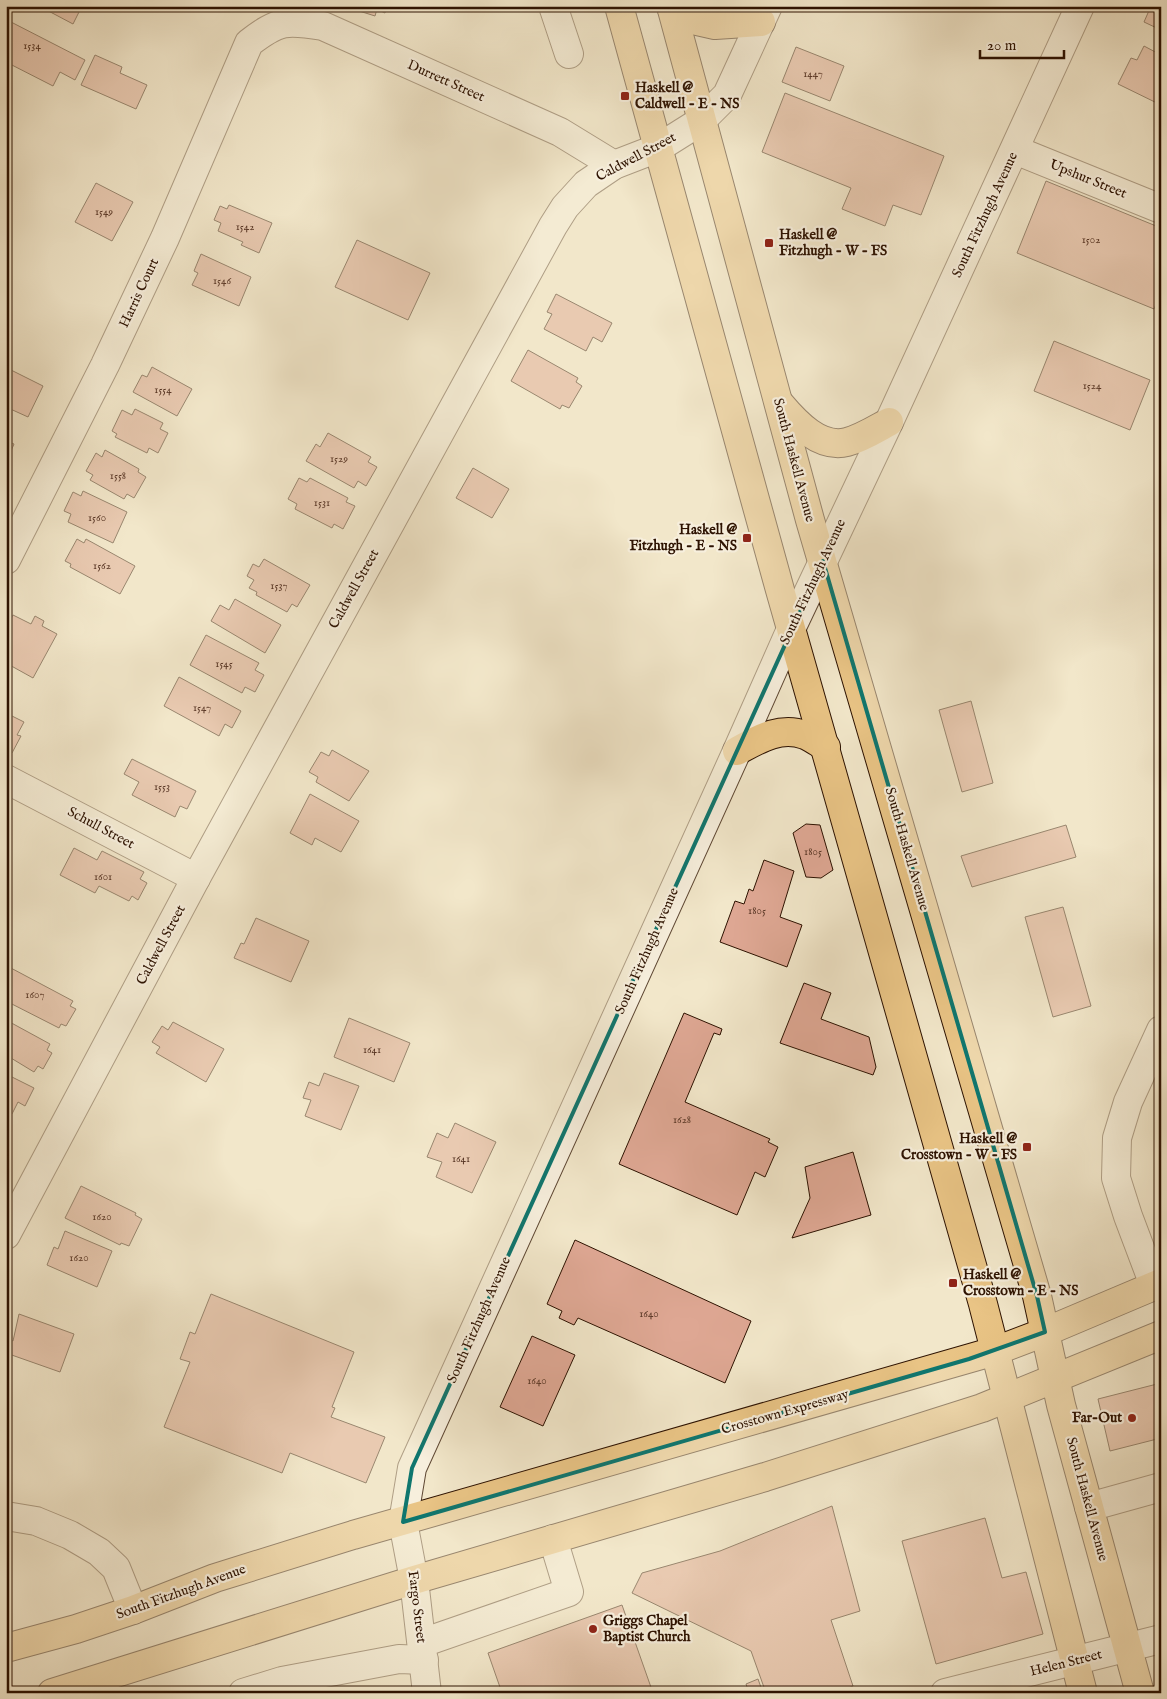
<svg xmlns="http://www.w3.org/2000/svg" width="1167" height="1699" font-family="'IM FELL English',serif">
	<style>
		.building { fill: #dea793; stroke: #2d1201 }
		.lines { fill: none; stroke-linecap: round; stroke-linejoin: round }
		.minor-casing { stroke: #5e4733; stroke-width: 30 }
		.major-casing { stroke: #2d1201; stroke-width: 30 }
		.minor { stroke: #f7efdd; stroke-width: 28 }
		.major { stroke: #e9c485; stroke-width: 28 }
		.marked { fill: none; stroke: #0f766e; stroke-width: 4; stroke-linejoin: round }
		.poi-dot { fill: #8f2418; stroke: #f7efdd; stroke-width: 2 }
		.labels { text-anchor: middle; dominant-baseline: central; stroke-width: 4.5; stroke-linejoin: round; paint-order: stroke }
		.number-label { font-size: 11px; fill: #593726 }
		.street-label { font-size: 14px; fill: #2d1201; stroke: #f7efdd }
		.poi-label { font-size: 14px; font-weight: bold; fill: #2d1201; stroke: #f7efdd; text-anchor: start }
	</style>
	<rect width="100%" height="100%" fill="#f2e7ca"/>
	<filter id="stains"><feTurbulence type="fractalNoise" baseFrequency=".004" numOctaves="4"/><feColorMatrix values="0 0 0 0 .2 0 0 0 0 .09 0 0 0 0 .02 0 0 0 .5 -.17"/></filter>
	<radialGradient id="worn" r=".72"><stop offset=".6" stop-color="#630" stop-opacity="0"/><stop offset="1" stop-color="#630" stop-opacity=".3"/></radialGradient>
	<g class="building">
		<path d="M39,6H82L73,24Z"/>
		<path d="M357,6H387L385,13L377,9L375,16L356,10Z"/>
		<path d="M1151,6H1161V30L1144,22Z"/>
		<path d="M11,22L85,60L75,80L60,72L53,86L6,62V32Z"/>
		<path d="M1144,46L1161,55V105L1118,84L1131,58L1137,60Z"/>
		<path d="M796,47L844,66L830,101L782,82Z"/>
		<path d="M95,55L122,67L120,73L147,85L136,109L81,85Z"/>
		<path d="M785,93L944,156L921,215L893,205L885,226L842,209L851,188L762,152Z"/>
		<path d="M1046,181L1161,228V292L1154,309L1017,253Z"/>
		<path d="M96,183L133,202L112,241L75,222Z"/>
		<path d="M229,205L272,223L259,253L241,245L243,242L218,231L221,223L214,220L220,206L227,209Z"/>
		<path d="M357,240L430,273L408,320L335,287Z"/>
		<path d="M201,254L251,277L239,306L192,285L198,273L194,271Z"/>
		<path d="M556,294L612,323L602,342L593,337L586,351L544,329L552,314L547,312Z"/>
		<path d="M1054,341L1150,380L1130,430L1034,391Z"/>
		<path d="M528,350L578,378L576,382L582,386L569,408L562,405L560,409L511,381Z"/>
		<path d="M152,367L192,389L177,416L133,392L142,375L147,377Z"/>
		<path d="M11,370L43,386L28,417L6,407V380Z"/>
		<path d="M135,409L163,423L160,429L168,433L158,453L149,448L147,453L115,437L117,434L112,431L122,410L132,415Z"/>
		<path d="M6,433L10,435L7,441L14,444L8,458L6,457Z"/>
		<path d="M328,433L371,457L368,462L377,467L366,486L358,481L354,488L306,461L316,444L320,447Z"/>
		<path d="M105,450L139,469L138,472L146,477L134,498L127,494L124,499L90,480L93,475L86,471L96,453L102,457Z"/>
		<path d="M473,468L509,489L492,518L456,498Z"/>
		<path d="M299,478L307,482L310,478L348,498L346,502L355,506L343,529L334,524L332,528L295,509L297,504L288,499Z"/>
		<path d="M83,491L127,512L113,543L68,522L71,514L64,511L73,492L81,496Z"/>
		<path d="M77,539L84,543L86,539L135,566L120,594L70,567L71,564L65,561Z"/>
		<path d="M264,559L310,585L297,607L292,604L287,612L256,595L257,592L249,588L254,580L247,576L253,564L259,567Z"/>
		<path d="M235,599L281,625L265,653L211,621L220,605L229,610Z"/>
		<path d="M13,615L31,624L35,616L44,621L42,626L57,634L33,678L6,663V653L9,649L6,647V628Z"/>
		<path d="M206,635L259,663L255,670L264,675L255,692L245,687L242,693L190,665Z"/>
		<path d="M179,677L241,711L232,728L225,724L219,736L164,706Z"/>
		<path d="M971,701L993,783L962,792L939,710Z"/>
		<path d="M6,713L24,722L17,735L21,736L12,753L6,750Z"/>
		<path d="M332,750L369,771L349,801L316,782L318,777L309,772L321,752L329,756Z"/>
		<path d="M132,759L196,791L187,809L180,806L175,817L132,795L139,782L124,774Z"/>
		<path d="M310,794L359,821L341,852L315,838L312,845L290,833Z"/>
		<path d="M806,824L820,825L833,870L821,878L806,877L793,833Z"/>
		<path d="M1066,825L1076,857L972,887L961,856Z"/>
		<path d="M74,848L97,860L102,851L144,872L140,879L147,883L138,900L132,896L129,901L99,886L95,893L60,875Z"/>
		<path d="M764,860L794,871L780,917L802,925L787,967L720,942L735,901L744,904L749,889L753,891Z"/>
		<path d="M1063,907L1091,1006L1053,1017L1025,917Z"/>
		<path d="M256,918L309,941L291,982L234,958L241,943L244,944Z"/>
		<path d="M9,967L73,1001L70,1006L76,1009L66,1026L61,1024L59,1028L6,1001L11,990L6,987V972Z"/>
		<path d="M804,983L831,993L821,1019L869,1037L876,1067L873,1075L780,1043Z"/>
		<path d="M684,1013L722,1029L720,1035L714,1033L685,1102L770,1139L768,1142L778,1147L765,1177L755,1172L737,1215L619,1164Z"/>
		<path d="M349,1018L410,1043L394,1082L334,1057Z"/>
		<path d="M6,1020L50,1044L47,1050L52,1053L43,1069L38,1066L34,1072L6,1055Z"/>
		<path d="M173,1022L224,1049L206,1082L156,1053L160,1047L152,1042L162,1026L168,1030Z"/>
		<path d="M324,1073L359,1086L341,1130L305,1116L311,1100L303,1098L309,1082L319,1086Z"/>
		<path d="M6,1074L34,1088L25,1106L18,1102L12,1114L6,1111Z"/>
		<path d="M455,1123L496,1142L472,1193L436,1177L442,1162L427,1157L437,1133L448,1138Z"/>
		<path d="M853,1152L871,1215L792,1238L810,1198L805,1167Z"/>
		<path d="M81,1186L136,1213L135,1215L142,1219L129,1246L121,1243L120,1245L65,1218Z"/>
		<path d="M65,1231L112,1251L97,1287L47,1265L54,1247L58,1249Z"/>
		<path d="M575,1240L751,1321L725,1383L578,1318L574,1325L559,1318L562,1311L547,1304Z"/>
		<path d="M211,1294L354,1352L332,1407L335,1408L331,1417L385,1437L366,1483L290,1453L282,1473L164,1427L190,1362L180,1359L190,1332L195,1334Z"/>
		<path d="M19,1314L74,1334L60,1372L6,1353L8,1339L13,1341Z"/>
		<path d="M532,1336L575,1355L543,1426L500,1407Z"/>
		<path d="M1161,1383V1438L1110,1451L1098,1399Z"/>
		<path d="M832,1506L860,1611L831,1620L853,1686L836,1693H766L751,1651L632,1593L642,1573L720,1551Z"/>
		<path d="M985,1518L1002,1578L1026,1572L1043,1634L936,1664L902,1541Z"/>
		<path d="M622,1605L653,1693H502L488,1653Z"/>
		<path d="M758,1679L763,1693H749L746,1684Z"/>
	</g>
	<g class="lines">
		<g class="minor-casing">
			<g id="minor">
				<path d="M553,6L569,54"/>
				<path d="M1015,150L1161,209"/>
				<path d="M6,560L105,365L165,238L249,43C279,20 286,20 323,26L560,132L614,165"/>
				<path d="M6,779L196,878"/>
				<path d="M6,1235L196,878L553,226L565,207L586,184L614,165L658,148L701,121L727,95L768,6"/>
				<path d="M1154,1285L1128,1216L1116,1178L1117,1138L1128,1102L1161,1030"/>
				<path d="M1089,1507L1161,1487"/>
				<path d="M6,1516L36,1521L70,1535L99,1552L116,1568L133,1610"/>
				<path d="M422,1643L569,1592L553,1539"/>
				<path d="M243,1693L282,1681L399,1659L424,1660"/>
				<path d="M427,1693L414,1580L403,1522L412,1468L737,751L791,629L889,422L1080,6"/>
				<path d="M945,1693L1161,1639"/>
			</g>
		</g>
		<g class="major-casing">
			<g id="major">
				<path d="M619,6L780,590L983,1304L1083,1693"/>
				<path d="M671,6L810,520L1037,1296L1061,1405L1140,1693"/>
				<path d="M672,9L693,20L715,25L761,22"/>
				<path d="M780,404C796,423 820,449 847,442C862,438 876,429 889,422"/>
				<path d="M737,751C759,739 780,726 805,735C812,738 819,743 826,747"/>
				<path d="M6,1648L76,1629L133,1610L215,1578L353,1535L995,1351L1045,1332L1161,1283"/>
				<path d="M52,1693L414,1580L765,1477L982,1408L1161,1335"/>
			</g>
		</g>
		<use href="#minor" class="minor"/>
		<use href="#major" class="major"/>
	</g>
	<path d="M0 0H1167V1699H0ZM823,561L1037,1296L1045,1332L969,1359L403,1522L412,1468Z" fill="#f2e7ca" fill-opacity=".55" fill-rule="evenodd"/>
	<path class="marked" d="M823,561L1037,1296L1045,1332L969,1359L403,1522L412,1468Z"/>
	<g class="poi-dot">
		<rect x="620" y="91" width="10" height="10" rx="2.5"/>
		<rect x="764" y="238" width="10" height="10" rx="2.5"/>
		<rect x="742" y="533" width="10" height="10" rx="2.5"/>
		<rect x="1022" y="1142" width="10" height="10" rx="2.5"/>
		<rect x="948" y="1278" width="10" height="10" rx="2.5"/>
		<circle cx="1132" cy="1418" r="5"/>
		<circle cx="593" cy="1629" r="5"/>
	</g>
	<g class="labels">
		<g class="number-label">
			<text x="32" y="46">1534</text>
			<text x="813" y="74">1447</text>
			<text x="104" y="212">1549</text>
			<text x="245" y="227">1542</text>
			<text x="1091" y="240">1502</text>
			<text x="222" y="281">1546</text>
			<text x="1092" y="386">1524</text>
			<text x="163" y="390">1554</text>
			<text x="339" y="459">1529</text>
			<text x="118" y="476">1558</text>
			<text x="322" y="503">1531</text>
			<text x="97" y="518">1560</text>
			<text x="102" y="566">1562</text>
			<text x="279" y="586">1537</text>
			<text x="224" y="664">1545</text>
			<text x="202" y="708">1547</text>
			<text x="162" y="787">1553</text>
			<text x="813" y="852">1805</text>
			<text x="103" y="877">1601</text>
			<text x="757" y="911">1805</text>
			<text x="35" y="995">1607</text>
			<text x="372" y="1050">1641</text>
			<text x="682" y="1120">1628</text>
			<text x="461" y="1159">1641</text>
			<text x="102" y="1217">1620</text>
			<text x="79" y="1258">1620</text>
			<text x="649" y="1314">1640</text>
			<text x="537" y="1381">1640</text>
		</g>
		<g class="street-label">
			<text transform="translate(446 81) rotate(24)">Durrett Street</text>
			<text transform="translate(636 157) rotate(-28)">Caldwell Street</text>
			<text transform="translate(1088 179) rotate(22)">Upshur Street</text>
			<text transform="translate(985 215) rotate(-65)">South Fitzhugh Avenue</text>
			<text transform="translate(139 293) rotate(-65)">Harris Court</text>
			<text transform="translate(794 460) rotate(75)">South Haskell Avenue</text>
			<text transform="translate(813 582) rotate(-65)">South Fitzhugh Avenue</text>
			<text transform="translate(354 589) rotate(-61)">Caldwell Street</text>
			<text transform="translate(101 828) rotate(28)">Schull Street</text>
			<text transform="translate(907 849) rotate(74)">South Haskell Avenue</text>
			<text transform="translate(161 945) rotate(-62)">Caldwell Street</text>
			<text transform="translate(647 951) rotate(-66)">South Fitzhugh Avenue</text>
			<text transform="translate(479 1320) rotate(-66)">South Fitzhugh Avenue</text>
			<text transform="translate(785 1412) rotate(-16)">Crosstown Expressway</text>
			<text transform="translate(1087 1499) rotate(75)">South Haskell Avenue</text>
			<text transform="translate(181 1592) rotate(-20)">South Fitzhugh Avenue</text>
			<text transform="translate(417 1607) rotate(83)">Fargo Street</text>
			<text transform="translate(1066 1663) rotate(-14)">Helen Street</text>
		</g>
		<g class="poi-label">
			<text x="635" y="88">Haskell @<tspan x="635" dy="16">Caldwell - E - NS</tspan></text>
			<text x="779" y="235">Haskell @<tspan x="779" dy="16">Fitzhugh - W - FS</tspan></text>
			<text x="737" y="530" text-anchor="end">Haskell @<tspan x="737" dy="16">Fitzhugh - E - NS</tspan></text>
			<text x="1017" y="1139" text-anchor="end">Haskell @<tspan x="1017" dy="16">Crosstown - W - FS</tspan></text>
			<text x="963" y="1275">Haskell @<tspan x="963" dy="16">Crosstown - E - NS</tspan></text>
			<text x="1122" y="1418" text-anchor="end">Far-Out</text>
			<text x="603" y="1621">Griggs Chapel<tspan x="603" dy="16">Baptist Church</tspan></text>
		</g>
	</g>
	<rect width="1167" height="1699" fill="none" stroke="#f2e7ca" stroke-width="25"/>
	<rect x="8" y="8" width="1152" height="1684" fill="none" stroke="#2d1201" stroke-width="2.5"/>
	<rect x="12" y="12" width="1142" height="1674" fill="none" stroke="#2d1201"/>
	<path d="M980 50v8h84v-8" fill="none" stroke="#2d1201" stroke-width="2.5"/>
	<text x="987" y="50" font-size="15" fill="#2d1201" stroke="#f7efdd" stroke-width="4" paint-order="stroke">20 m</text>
	<rect width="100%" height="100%" filter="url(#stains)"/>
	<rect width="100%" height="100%" fill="url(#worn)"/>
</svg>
